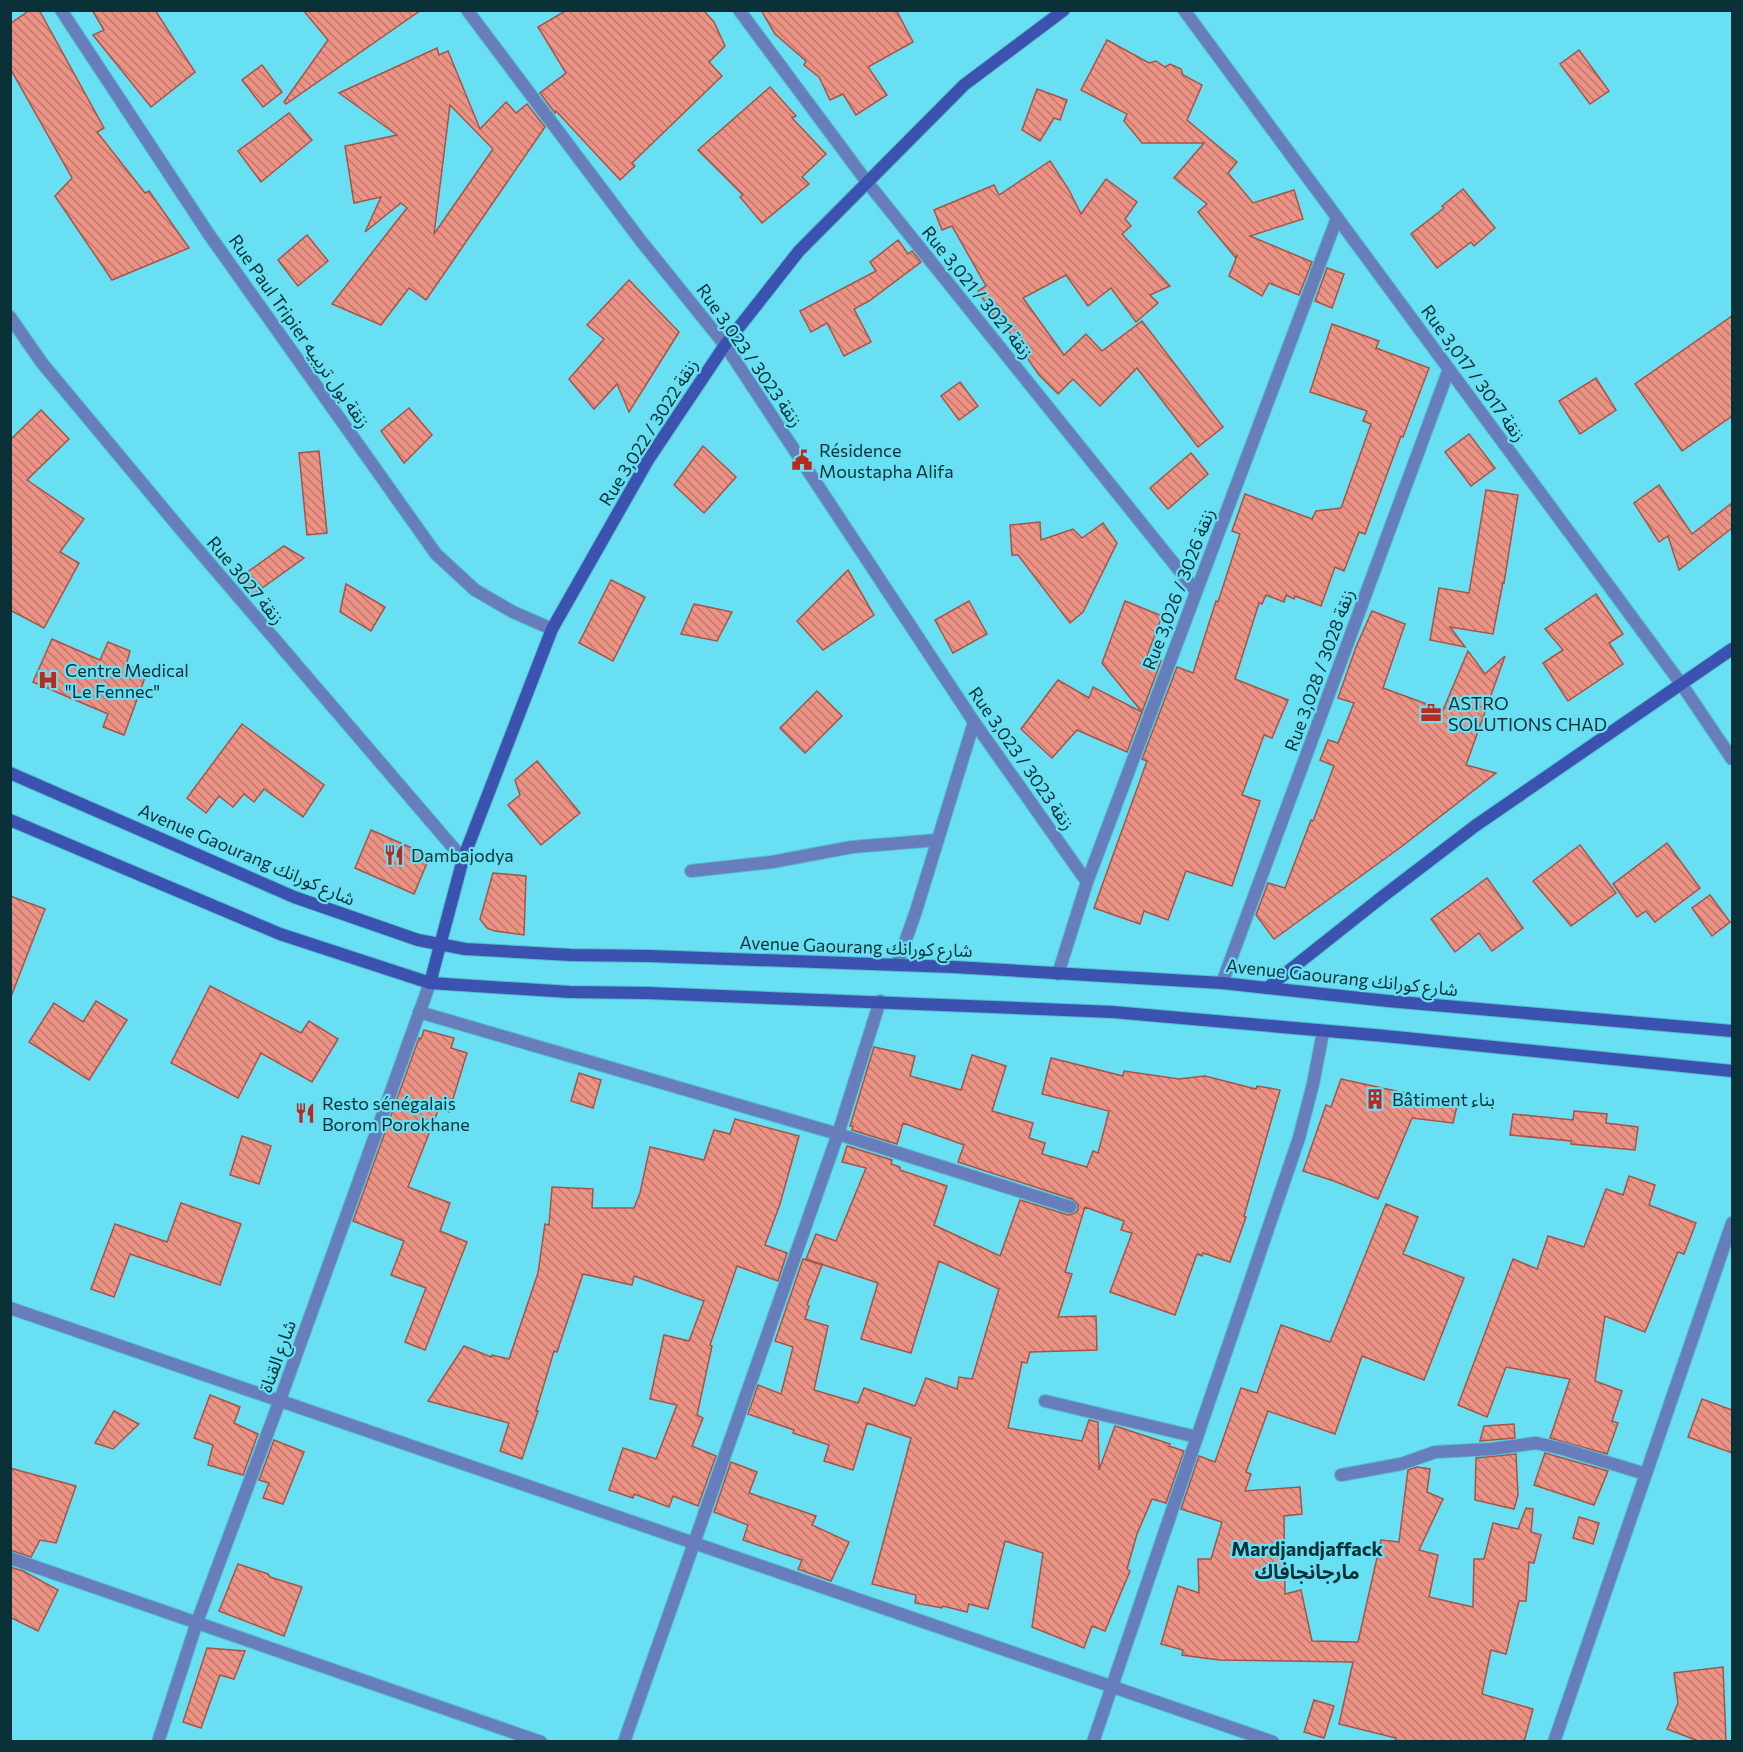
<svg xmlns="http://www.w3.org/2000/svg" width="1743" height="1752" font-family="Commissioner,'Noto Sans Arabic',sans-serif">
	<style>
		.building { fill: url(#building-back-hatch); stroke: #a65448; stroke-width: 1.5; fill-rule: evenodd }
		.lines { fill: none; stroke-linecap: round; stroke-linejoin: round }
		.street-casing { stroke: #55bccd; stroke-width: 14 }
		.secondary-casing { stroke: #55bccd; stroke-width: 14 }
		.street { stroke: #687dbc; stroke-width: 12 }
		.secondary { stroke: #3c52b0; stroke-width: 12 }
		.labels { text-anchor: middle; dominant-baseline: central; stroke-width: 4.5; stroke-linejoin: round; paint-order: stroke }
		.street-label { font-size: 18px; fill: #093137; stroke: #68dff2 }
		.poi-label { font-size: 18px; fill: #093137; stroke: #68dff2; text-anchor: start }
		.neighbourhood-label { font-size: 20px; font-weight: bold; fill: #093137; stroke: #68dff2 }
	</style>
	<defs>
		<pattern id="building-back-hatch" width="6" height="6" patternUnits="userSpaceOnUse" patternTransform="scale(1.5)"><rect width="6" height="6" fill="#ec9385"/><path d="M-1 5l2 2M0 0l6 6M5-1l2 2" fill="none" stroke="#bd796e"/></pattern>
	</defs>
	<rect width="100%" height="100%" fill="#68dff2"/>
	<g class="building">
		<path d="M30,10H39L104,128L97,132L145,193L149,191L189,248L112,280L55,196L72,178L10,68V24Z"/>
		<path d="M92,10H155L195,72L151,107L93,35L104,30Z"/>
		<path d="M303,10H421L286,104L284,102L328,40Z"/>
		<path d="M567,10H703L714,22L725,46L709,62L722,76L632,163L635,166L620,180L556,111L555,113L540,93L566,73L538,27Z"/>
		<path d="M761,10H896L913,42L868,67L887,95L856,115L843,94L830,100L819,77L804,65L806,61L775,34Z"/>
		<path d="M1107,40L1149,63L1156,61L1165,67L1170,64L1181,69L1183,75L1202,85L1187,120L1237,162L1228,173L1253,203L1294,190L1303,219L1250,236L1312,262L1299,295L1269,283L1262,296L1229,276L1237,256L1235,257L1198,212L1207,204L1174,178L1204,143H1142L1124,121L1127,114L1081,90Z"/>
		<path d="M437,48L439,55L448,51L480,129L506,102L516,113L527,104L545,127L426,300L409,288L381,325L332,304L407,208L401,203L365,232L381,197L354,203L345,146L397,135L339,93ZM450,105L493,149L434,234Z"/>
		<path d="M1579,50L1609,91L1590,104L1560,64Z"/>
		<path d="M262,65L282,92L263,107L242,80Z"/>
		<path d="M770,87L796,116L792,118L826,154L802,177L809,184L762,223L740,197L743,195L698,150Z"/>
		<path d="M1037,89L1067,100L1060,120L1054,118L1040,141L1022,130Z"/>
		<path d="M289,113L312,140L261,182L238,151Z"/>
		<path d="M1050,161L1069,190L1081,214L1106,179L1137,202L1125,219L1131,226L1122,234L1170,286L1150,295L1158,303L1136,322L1111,288L1088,306L1066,275L1023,298L1064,355L1086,334L1102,351L1142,321L1223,427L1198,447L1137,368L1100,406L1073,379L1058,394L1039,375L997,314L994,316L978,291L986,286L952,226L942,230L934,210L994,185L999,195Z"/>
		<path d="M1463,189L1495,228L1474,246L1471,242L1437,268L1411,234L1444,208L1442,206Z"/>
		<path d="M307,235L328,261L298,286L278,260Z"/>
		<path d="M898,240L908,254L912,251L921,262L869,301L854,309L871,342L844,356L827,323L811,332L800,311L876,271L870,262Z"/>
		<path d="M1327,268L1344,274L1332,308L1315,301Z"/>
		<path d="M629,280L679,332L629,412L617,384L594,409L569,379L604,339L587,325Z"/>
		<path d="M1732,316V416L1682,451L1635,384Z"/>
		<path d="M1332,324L1379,341L1376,348L1429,368L1403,437L1401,436L1365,534L1359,532L1344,571L1335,567L1321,606L1295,596L1294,599L1286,595L1284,602L1266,595L1262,604L1259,603L1235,679L1288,700L1272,738L1264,735L1242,795L1260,801L1232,886L1186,871L1168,920L1144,911L1140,924L1094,908L1147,761L1142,759L1177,667L1193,673L1216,601L1218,602L1240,534L1232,531L1245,494L1312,519L1316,511L1341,508L1371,424L1363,421L1367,411L1310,392Z"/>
		<path d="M1596,378L1616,410L1580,434L1559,401Z"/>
		<path d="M960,382L978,406L959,420L941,396Z"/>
		<path d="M409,408L432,435L404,463L381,431Z"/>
		<path d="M41,410L69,439L27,480L84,519L60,552L79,563L44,628L10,610V440Z"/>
		<path d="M1469,434L1495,468L1471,486L1445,452Z"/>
		<path d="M703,446L736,477L704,513L674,485Z"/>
		<path d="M319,451L327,533L307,535L299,453Z"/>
		<path d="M1191,453L1208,474L1168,509L1150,488Z"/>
		<path d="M1659,485L1692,534L1732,503V528L1679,570L1668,536L1659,542L1634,503Z"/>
		<path d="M1486,490L1518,495L1504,583L1503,582L1493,634L1450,627L1465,647L1430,640L1439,588L1469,593Z"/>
		<path d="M1040,522L1041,540L1073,529L1082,538L1103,523L1117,543L1083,612L1070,623L1018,555H1012L1010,525Z"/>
		<path d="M284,546L304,558L251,596L239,578Z"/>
		<path d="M848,570L874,615L823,650L797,621Z"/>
		<path d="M611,580L645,597L613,661L579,643Z"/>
		<path d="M346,584L385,607L371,631L340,612Z"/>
		<path d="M1596,594L1623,634L1609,643L1623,664L1568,701L1543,663L1563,650L1545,629Z"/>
		<path d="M969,601L987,634L953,653L935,620Z"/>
		<path d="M1125,601L1162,616L1147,656L1161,661L1142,712L1102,663Z"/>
		<path d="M694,604L732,612L717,641L681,634Z"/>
		<path d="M1372,611L1405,624L1383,688L1443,710L1468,651L1485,674L1505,656L1466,765L1496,773L1401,847L1274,939L1256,915L1268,883L1285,888L1311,820L1313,821L1334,766L1320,760L1328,740L1338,743L1354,703L1338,698L1356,647Z"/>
		<path d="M52,639L100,660L108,642L130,651L126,665L147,672L124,735L103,727L108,714L33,682Z"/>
		<path d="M1058,680L1089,698L1093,687L1142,712L1127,752L1077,730L1052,758L1021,729Z"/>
		<path d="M817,691L842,716L805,753L780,728Z"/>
		<path d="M242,724L324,785L303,817L264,789L254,802L244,794L233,807L219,796L206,813L187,798Z"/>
		<path d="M537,761L580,813L541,845L508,805L520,795L515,780Z"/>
		<path d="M371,830L430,856L414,894L355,868Z"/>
		<path d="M1667,843L1700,888L1655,922L1646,911L1637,917L1613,884Z"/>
		<path d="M1580,845L1616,893L1571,926L1533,881Z"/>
		<path d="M493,873L526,876L524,935L495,931L487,928L480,919Z"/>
		<path d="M1487,878L1523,928L1492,951L1479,933L1455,952L1431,919Z"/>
		<path d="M1710,895L1730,922L1712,936L1692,908Z"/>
		<path d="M10,896L45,909L12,994H10Z"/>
		<path d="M210,986L301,1033L309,1021L338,1039L312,1082L261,1053L238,1098L171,1063Z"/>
		<path d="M96,1001L127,1020L89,1080L29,1042L54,1003L83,1022Z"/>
		<path d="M424,1030L454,1038L451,1048L467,1053L449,1112L439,1108L408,1187L450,1203L440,1231L467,1242L425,1350L405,1342L426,1288L391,1275L404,1241L353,1221L419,1038L421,1039Z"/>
		<path d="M874,1047L915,1056L910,1076L961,1090L972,1055L1006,1066L992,1111L1033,1123L1029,1138L1045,1143L1042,1154L1087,1167L1093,1151L1098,1153L1109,1111L1042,1094L1051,1058L1123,1076L1124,1071L1179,1079L1205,1076L1256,1089L1257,1086L1280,1090L1244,1216L1246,1217L1230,1262L1203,1253L1202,1256L1197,1254L1175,1315L1110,1292L1132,1233L1121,1230L1124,1221L1085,1207L1065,1272L1072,1274L1058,1317L1096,1316L1097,1350L1030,1352L1027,1363L1022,1362L1008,1428L1082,1441L1089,1420L1098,1422L1099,1470L1115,1426L1170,1444L1169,1446L1184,1451L1166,1503L1152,1499L1137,1534L1127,1569L1130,1571L1105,1631L1092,1626L1084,1648L1032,1627L1043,1553L1005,1541L988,1609L969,1604L967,1612L943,1606L942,1608L915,1603L916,1595L872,1584L911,1438L867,1423L853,1470L824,1461L829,1445L793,1433L794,1430L748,1414L758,1385L781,1394L793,1347L775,1341L803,1259L822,1265L807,1305L809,1306L805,1319L828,1326L814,1390L858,1403L864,1388L915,1406L926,1378L957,1389L959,1377L972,1379L999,1289L939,1261L911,1353L861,1339L878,1283L806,1259L816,1234L836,1241L866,1168L842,1162L847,1146L892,1160L891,1164L900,1167V1170L947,1186L934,1225L1000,1256L1020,1200L1068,1215L1075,1213L1078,1210V1205L1072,1199L958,1162L964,1145L903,1123L897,1144L852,1130L853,1126H850Z"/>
		<path d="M579,1073L601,1080L593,1108L571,1101Z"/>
		<path d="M1341,1079L1428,1098V1097L1458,1102L1453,1123L1412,1118L1378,1199L1334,1181L1303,1171L1326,1105L1331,1107Z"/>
		<path d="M1574,1111L1607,1114L1606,1123L1638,1127L1635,1150L1571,1144V1141L1510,1135L1513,1114L1573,1120Z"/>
		<path d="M735,1119L799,1136L780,1204L765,1245L787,1253L778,1281L737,1266L710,1345L712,1346L697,1415L703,1418L692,1446L716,1456L698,1506L673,1496L669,1507L634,1494L633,1498L609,1490L623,1448L656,1459L677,1405L650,1399L664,1335L689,1341L704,1301L634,1276L632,1285L583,1274L557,1352L554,1351L536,1411H538L522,1459L500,1451L509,1423L428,1401L464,1346L491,1357L492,1355L509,1359L538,1273L545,1224L549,1225L552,1187L593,1189L592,1208H634L640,1193L650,1147L704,1160L714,1130L730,1134Z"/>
		<path d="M242,1136L271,1146L259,1184L230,1175Z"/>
		<path d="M1629,1176L1655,1185L1649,1205L1696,1223L1684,1254L1678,1252L1645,1332L1605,1316L1595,1381L1622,1391L1612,1421L1618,1423L1607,1454L1550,1438L1570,1379L1506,1367L1487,1417L1458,1405L1513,1259L1537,1269L1548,1236L1584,1247L1606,1189L1623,1195Z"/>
		<path d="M181,1203L241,1224L220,1285L130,1254L114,1297L91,1289L115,1224L167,1242Z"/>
		<path d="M1386,1204L1418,1217L1403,1254L1464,1278L1424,1380L1362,1356L1335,1434L1268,1411L1246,1472L1251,1474L1245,1491L1300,1487L1302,1514L1284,1516L1285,1594L1301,1590L1312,1641L1358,1642L1381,1540L1399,1542L1408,1470L1417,1467L1430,1469L1427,1492L1443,1499L1419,1550L1438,1555L1429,1597L1473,1607L1474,1559H1484L1493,1523L1518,1529L1526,1508L1533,1509L1531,1532L1541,1535L1534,1563L1529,1562L1526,1601H1519L1506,1654L1491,1650L1482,1694L1533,1709L1524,1742H1395L1396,1738L1339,1724L1353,1662L1219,1660L1182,1655L1183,1650L1161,1644L1178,1586L1199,1593L1198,1559H1211L1222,1522L1181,1509L1199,1456L1215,1462L1241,1388L1257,1393L1281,1325L1330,1342Z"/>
		<path d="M210,1395L240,1407L234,1423L258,1434L243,1475L208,1465L213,1445L194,1438Z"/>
		<path d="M1702,1399L1732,1410V1453L1688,1437Z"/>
		<path d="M114,1411L139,1424L113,1449L95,1443Z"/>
		<path d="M1514,1424L1515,1438L1480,1441L1484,1426Z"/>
		<path d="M274,1440L304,1452L283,1504L263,1498L269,1483L259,1480Z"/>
		<path d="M1545,1453L1608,1471L1594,1505L1534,1485Z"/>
		<path d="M1516,1454L1518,1495L1514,1509L1475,1500L1476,1458Z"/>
		<path d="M731,1462L757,1472L749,1493L816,1516L812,1525L849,1542L831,1581L798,1569L802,1560L743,1540L748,1525L714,1512Z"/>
		<path d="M10,1468L76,1486L56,1543L40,1540L31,1557L10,1550Z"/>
		<path d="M1579,1517L1599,1523L1593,1544L1573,1538Z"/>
		<path d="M238,1564L268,1574L270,1577L302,1587L284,1636L219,1611Z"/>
		<path d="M10,1567L23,1571L58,1590L38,1631L10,1617Z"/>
		<path d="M207,1648L245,1651L234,1679L220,1675L201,1728L183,1722Z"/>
		<path d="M1723,1667L1726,1742H1701L1667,1729L1678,1703L1674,1673Z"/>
		<path d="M1314,1700L1334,1706L1324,1738L1304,1732Z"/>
	</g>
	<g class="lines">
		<g class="street-casing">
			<g id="street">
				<path d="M61,10L208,233L436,554L475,590L513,612L552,629"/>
				<path d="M467,10L641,241L725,345L974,722L1087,882"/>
				<path d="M739,10L867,182L1196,591"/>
				<path d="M1184,10L1682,685L1732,759"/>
				<path d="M10,317L42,363L182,531L463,859"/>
				<path d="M691,871L772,862L852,847L938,840"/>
				<path d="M897,965L916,911L974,722"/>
				<path d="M1058,974L1087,882L1337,218"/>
				<path d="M1222,983L1449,369"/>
				<path d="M419,1012L838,1134L1070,1207"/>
				<path d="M10,1308L1273,1742"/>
				<path d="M1045,1401L1197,1437"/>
				<path d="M1341,1475L1401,1464L1435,1452L1492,1449L1536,1443L1563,1449L1646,1474"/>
				<path d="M10,1558L541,1742"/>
				<path d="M158,1742L197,1622L280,1400L430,983"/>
				<path d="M624,1742L838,1134L880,1001"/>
				<path d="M1093,1742L1299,1138L1313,1084L1323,1032"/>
				<path d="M1554,1742L1732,1223"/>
			</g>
		</g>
		<g class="secondary-casing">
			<g id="secondary">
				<path d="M10,773L294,897L418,940L465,949L571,955L649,956L954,967L1222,983L1388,1001L1732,1031"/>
				<path d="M10,820L280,934L430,983L570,992L648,993L1113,1012L1385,1036L1732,1071"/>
				<path d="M430,983L463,859L552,629L648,460L725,345L799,251L964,85L1064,10"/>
				<path d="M1267,988L1382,897L1475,826L1732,649"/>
			</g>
		</g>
		<use href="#street" class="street"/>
		<use href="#secondary" class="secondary"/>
	</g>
	<defs>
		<g id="civic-bare" transform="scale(1.62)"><path d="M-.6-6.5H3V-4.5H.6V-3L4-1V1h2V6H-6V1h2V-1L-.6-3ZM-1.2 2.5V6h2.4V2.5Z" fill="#b82a1d" stroke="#68dff2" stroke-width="2.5" paint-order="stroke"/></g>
		<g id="hospital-bare" transform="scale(1.62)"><path d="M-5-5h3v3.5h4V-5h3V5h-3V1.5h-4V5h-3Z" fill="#b82a1d" stroke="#68dff2" stroke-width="2.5" paint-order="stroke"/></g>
		<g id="office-bare" transform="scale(1.62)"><path d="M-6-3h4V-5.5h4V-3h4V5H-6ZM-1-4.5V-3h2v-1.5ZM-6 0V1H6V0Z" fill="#b82a1d" stroke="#68dff2" stroke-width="2.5" paint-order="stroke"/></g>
		<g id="restaurant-bare" transform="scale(1.62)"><path d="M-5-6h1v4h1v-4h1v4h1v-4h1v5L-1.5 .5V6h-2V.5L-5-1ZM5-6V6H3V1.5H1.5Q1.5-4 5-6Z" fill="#b82a1d" stroke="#68dff2" stroke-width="2.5" paint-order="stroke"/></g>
		<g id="building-bare" transform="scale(1.62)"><path d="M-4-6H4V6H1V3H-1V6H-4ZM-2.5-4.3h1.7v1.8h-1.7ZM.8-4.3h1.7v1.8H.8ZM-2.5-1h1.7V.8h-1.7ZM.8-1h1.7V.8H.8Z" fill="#b82a1d" stroke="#68dff2" stroke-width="2.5" paint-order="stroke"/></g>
	</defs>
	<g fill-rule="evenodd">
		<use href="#civic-bare" x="802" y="460"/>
		<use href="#hospital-bare" x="48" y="680"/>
		<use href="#office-bare" x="1431" y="713"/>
		<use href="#restaurant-bare" x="394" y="855"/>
		<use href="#building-bare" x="1375" y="1099"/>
		<use href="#restaurant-bare" x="305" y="1113"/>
	</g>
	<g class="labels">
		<g class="street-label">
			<text transform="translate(978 292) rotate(51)">Rue 3,021 / زنقة 3021</text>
			<text transform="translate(300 331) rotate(55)">Rue Paul Tripier زنقة بول تريبيه</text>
			<text transform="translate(750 355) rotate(55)">Rue 3,023 / زنقة 3023</text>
			<text transform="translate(1474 373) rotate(54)">Rue 3,017 / زنقة 3017</text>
			<text transform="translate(648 432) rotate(-58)">Rue 3,022 / زنقة 3022</text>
			<text transform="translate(246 580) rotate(50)">Rue 3027 زنقة</text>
			<text transform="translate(1178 589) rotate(-69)">Rue 3,026 / زنقة 3026</text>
			<text transform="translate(1319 670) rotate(-70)">Rue 3,028 / زنقة 3028</text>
			<text transform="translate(1022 758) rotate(55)">Rue 3,023 / زنقة 3023</text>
			<text transform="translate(247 854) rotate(23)">Avenue Gaourang شارع كورانك</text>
			<text transform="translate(856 946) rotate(2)">Avenue Gaourang شارع كورانك</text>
			<text transform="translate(1342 977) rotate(6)">Avenue Gaourang شارع كورانك</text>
			<text transform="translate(277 1356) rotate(-70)">شارع القناة</text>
		</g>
		<g class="poi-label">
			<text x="819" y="450">Résidence<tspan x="819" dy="21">Moustapha Alifa</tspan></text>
			<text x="65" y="670">Centre Medical<tspan x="65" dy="21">"Le Fennec"</tspan></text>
			<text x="1448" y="703">ASTRO<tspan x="1448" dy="21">SOLUTIONS CHAD</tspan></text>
			<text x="411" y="855">Dambajodya</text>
			<text x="1392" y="1099">Bâtiment بناء</text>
			<text x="322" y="1103">Resto sénégalais<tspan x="322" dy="21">Borom Porokhane</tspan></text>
		</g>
		<g class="neighbourhood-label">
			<text x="1307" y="1548">Mardjandjaffack<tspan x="1307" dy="23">مارجانجافاك</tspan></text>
		</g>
	</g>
	<rect width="1743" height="1752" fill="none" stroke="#093137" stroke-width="24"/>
</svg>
